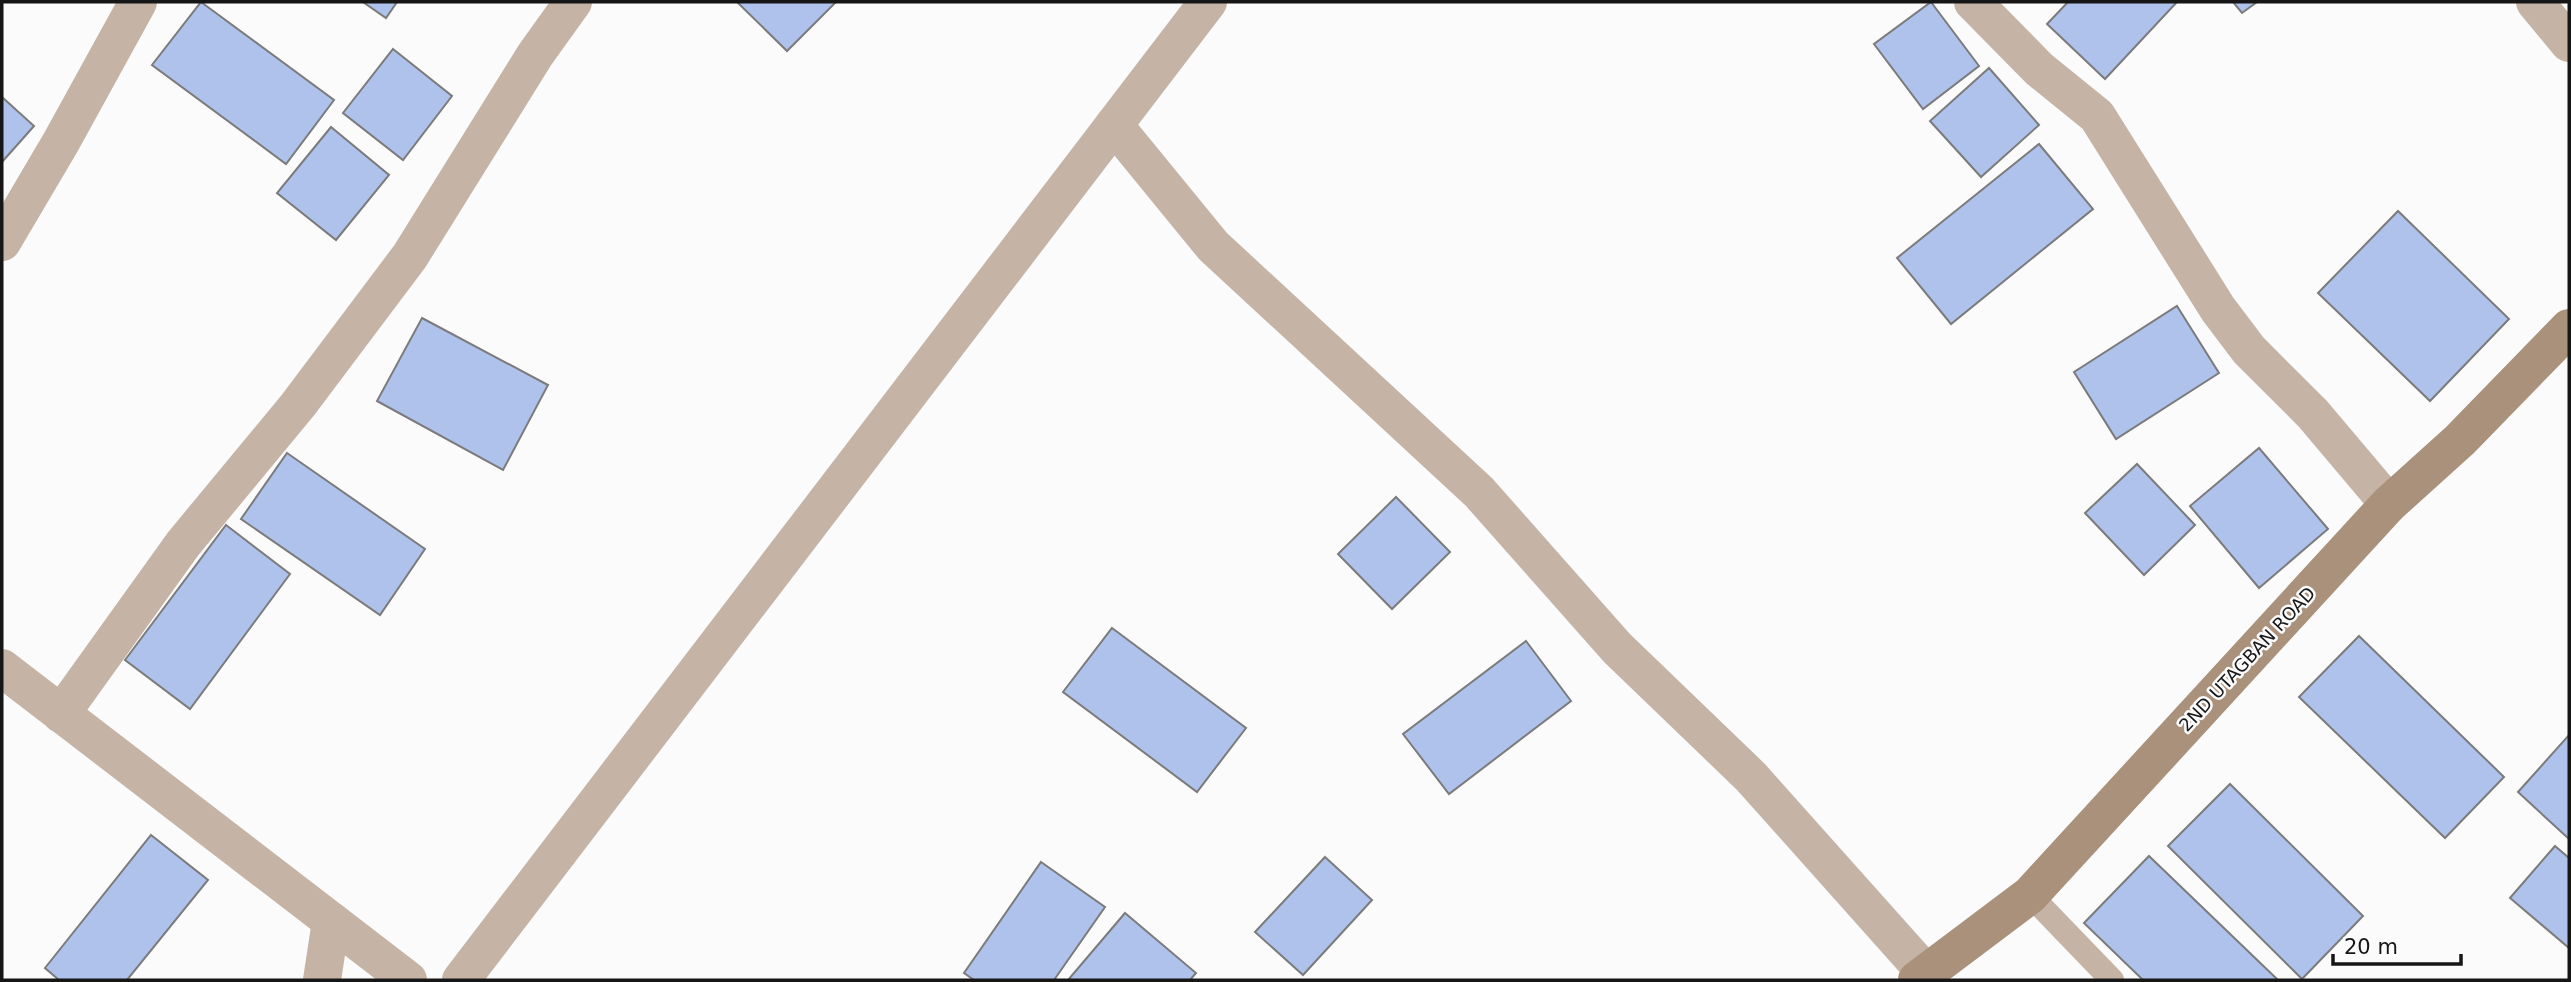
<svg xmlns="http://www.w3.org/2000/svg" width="2571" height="982" font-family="'DejaVu Sans',sans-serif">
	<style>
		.building { fill: #afc2ec; stroke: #7b7b7c; stroke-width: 2 }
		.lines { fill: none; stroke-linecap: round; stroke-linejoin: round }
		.lane { stroke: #c5b4a5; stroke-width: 24 }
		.street { stroke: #c5b4a5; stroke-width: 38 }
		.secondary { stroke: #aa917b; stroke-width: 38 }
		.labels { text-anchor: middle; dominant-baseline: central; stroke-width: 5; stroke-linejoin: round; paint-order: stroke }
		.street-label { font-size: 18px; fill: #161616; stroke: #fbfbfc }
	</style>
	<rect width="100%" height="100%" fill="#fbfbfc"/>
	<g class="building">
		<path d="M201,2L334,100L286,164L152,65Z"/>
		<path d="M363,2H397L386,18Z"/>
		<path d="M737,2H836L787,51Z"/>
		<path d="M1931,2L1979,66L1923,109L1874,44Z"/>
		<path d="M2068,2H2177L2105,79L2047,24Z"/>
		<path d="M2233,2H2257L2242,13Z"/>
		<path d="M393,49L452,96L403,160L343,113Z"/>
		<path d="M1989,68L2039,125L1981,177L1930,121Z"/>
		<path d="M2,97L34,126L2,162Z"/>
		<path d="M331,127L389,175L336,240L277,193Z"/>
		<path d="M2039,144L2093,209L1951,324L1897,258Z"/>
		<path d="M2398,211L2509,319L2430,401L2318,293Z"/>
		<path d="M2177,306L2219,373L2116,439L2074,372Z"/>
		<path d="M422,318L548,385L503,470L377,401Z"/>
		<path d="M2259,448L2328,529L2259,588L2190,506Z"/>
		<path d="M287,453L425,549L380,615L241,519Z"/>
		<path d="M2137,464L2195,525L2144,575L2085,513Z"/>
		<path d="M1396,497L1450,552L1392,609L1338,554Z"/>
		<path d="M226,525L290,574L190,709L125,660Z"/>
		<path d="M1112,628L1246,728L1197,792L1063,692Z"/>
		<path d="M2359,636L2504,777L2445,838L2299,697Z"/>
		<path d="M1526,641L1571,701L1449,794L1403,734Z"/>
		<path d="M2569,735V839L2518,792Z"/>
		<path d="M2230,784L2363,916L2302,979L2168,846Z"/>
		<path d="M151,835L208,880L127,980H59L45,968Z"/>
		<path d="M2555,846L2569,858V948L2510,898Z"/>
		<path d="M2149,856L2278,980H2143L2084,923Z"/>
		<path d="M1325,857L1372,900L1303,975L1255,932Z"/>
		<path d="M1041,862L1105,907L1054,980H974L964,973Z"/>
		<path d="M1125,913L1196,973L1190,980H1068Z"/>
	</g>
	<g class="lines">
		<path class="lane" d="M2030,895L2112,980"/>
		<g class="street">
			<path d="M1973,2L2039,69L2097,116L2218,309L2249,350L2313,414L2389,504"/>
			<path d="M2535,2L2569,43"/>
			<path d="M1114,125L1213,246L1479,492L1617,648L1751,777L1925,972"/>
			<path d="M2,242L61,142L138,2"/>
			<path d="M2,668L408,980"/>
			<path d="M61,714L183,544L298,405L410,256L535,55L573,2"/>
			<path d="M322,980L331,921"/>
			<path d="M461,980L1208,2"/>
		</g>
		<path class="secondary" d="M1917,980L2030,895L2389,504L2460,440L2569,328"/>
	</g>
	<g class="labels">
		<g class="street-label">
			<text transform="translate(2247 659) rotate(-47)">2ND UTAGBAN ROAD</text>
		</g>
	</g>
	<rect width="2571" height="982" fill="none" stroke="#161616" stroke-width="7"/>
	<path d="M2333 954v10h128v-10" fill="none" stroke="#161616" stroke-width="3.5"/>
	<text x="2344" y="954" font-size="21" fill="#161616" stroke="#fbfbfc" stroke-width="5" paint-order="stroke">20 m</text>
</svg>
